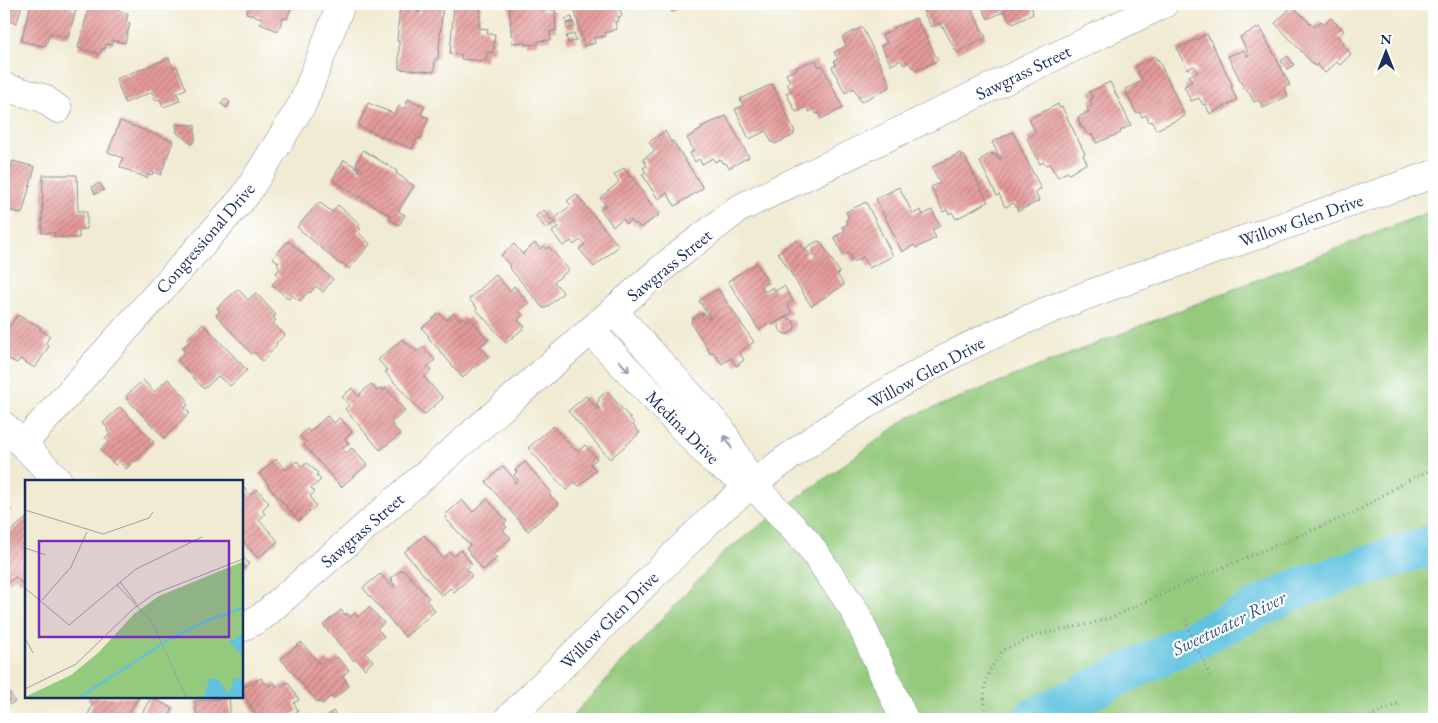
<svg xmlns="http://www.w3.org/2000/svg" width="1438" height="723" font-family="'EB Garamond',serif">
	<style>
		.grass { fill: #94ca7d; stroke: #587c6e }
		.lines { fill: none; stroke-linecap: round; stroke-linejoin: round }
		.river { stroke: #61c3e0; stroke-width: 40 }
		.building { fill: url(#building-hatch) }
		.minor-casing { stroke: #868d98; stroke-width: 29 }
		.major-casing { stroke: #868d98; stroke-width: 29 }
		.path { stroke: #868d98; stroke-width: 3; stroke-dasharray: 1 4; stroke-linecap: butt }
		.minor { stroke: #fff; stroke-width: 28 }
		.major { stroke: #fff; stroke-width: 28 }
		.oneway { stroke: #8d97ae }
		.labels { text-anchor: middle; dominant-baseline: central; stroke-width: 4.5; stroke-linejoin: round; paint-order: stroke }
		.street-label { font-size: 18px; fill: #1b2f5e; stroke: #fff }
		.water-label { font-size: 19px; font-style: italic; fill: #305b85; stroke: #fff }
		.inset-river { fill: none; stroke: #61c3e0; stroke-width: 2.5 }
		.inset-road { fill: none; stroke: #9ba0a4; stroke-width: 1 }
		.view { fill: #7b2cbf; fill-opacity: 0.15; stroke: #7b2cbf; stroke-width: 2.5 }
		.inset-edge { fill: none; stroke: #1b2f5e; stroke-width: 2.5 }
	</style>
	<defs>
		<pattern id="building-hatch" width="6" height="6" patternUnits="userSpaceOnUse" patternTransform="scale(1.25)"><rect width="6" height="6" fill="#e49a98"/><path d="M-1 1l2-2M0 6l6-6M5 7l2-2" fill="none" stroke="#b87e7f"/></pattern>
	</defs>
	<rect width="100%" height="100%" fill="#fff"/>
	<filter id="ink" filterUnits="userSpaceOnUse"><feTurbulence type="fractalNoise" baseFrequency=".02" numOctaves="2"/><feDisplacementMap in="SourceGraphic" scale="10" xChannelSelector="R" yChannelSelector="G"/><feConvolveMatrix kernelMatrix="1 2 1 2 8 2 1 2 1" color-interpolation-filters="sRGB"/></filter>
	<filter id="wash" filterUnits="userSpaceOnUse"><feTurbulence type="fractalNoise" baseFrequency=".0096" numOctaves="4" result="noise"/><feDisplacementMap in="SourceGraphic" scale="20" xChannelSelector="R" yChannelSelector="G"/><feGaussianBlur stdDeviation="1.12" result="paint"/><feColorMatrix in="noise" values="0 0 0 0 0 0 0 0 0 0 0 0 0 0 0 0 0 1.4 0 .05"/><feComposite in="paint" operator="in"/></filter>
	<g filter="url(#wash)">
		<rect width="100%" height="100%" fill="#f0ebd2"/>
		<path class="grass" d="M1434,210V719H570L724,552L908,418Z"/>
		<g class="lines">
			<path class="river" d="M1032,719L1299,588L1434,544"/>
		</g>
		<g id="blocks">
			<g class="building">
				<path d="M4,4H22L17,23L7,20L4,28Z"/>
				<path d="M31,4L73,5L72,9L76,10L68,38L50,33L46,45H44L43,46L21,41Z"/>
				<path d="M90,4L104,6V5L128,14L126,22L130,23L125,43L113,40L112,45L106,44L105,49L102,48L100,54L78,48Z"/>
				<path d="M250,4H296L295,6H292L287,19L283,18L278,31L260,24L262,18L246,13Z"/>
				<path d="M400,4H412V5L417,6V12L420,13V10H418L419,4H443L438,59H435L434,72L399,69V41H397Z"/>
				<path d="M454,4H481L479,28L488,29L487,34H495L493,53L487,52L486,61L461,59L462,55L450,54Z"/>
				<path d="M509,4H535V6L542,5V10H555L556,31H550L551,40L538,41V44L525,45V42L512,43Z"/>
				<path d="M573,4H618L622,16L618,17L619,21L615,22L617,29L605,33L606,36L594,38L595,43L584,46Z"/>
				<path d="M644,4H657L646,9Z"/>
				<path d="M659,4H685L686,5L672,12L669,5L661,9Z"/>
				<path d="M928,4H969L986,38L957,53L943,27L942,28L939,23L931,27L923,11L930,7Z"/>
				<path d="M980,4H1029L1033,11L1032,12L1033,14L1013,24L1012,22H1010L1005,11L988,19Z"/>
				<path d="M1293,6L1314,27L1321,21L1324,25L1331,18L1344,31L1338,37L1344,42L1342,44L1351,54L1340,65L1337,62L1325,73L1317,64L1315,66L1275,23Z"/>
				<path d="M572,17L573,22L566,23L565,19Z"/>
				<path d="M916,18L938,60L916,71L914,67L912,68L909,62L904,65L901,60L891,65L881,46L887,43L882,35L894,29L893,28Z"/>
				<path d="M573,22L575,27L567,29L566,24Z"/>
				<path d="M862,27L890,84L889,85L890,87L861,102L854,88L845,93L832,67L836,65L834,61L838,59L834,52L846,46L842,37Z"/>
				<path d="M1260,27L1290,85L1284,87L1288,96L1263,108L1259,100L1254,102L1247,89L1245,90L1228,56L1244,50L1247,56L1249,55L1240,37Z"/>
				<path d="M574,34L576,41L568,43L566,36Z"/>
				<path d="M1207,34L1233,86L1231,87L1237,100L1210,114L1205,104L1203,105L1199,98L1191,101L1184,86L1192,82L1189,76L1198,72L1194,66L1187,69L1177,49Z"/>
				<path d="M1155,56L1157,60L1158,59L1185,116L1156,130L1152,121L1149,122L1146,115L1142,117L1139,112L1136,113L1125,89L1142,81L1136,66Z"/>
				<path d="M1288,56L1294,65L1287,69L1281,61Z"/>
				<path d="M169,58L173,68L177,66L186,89L177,93L180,101L163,107L160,99L155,100L152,92L125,103L116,79Z"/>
				<path d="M816,60L819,67L822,65L843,108L821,119L819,113L816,114L814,109L809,112L807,107L796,112L786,93L791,91L787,83L790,82L786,74L797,69L796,67Z"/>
				<path d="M1110,82L1131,125L1120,131L1121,133L1096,143L1092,134L1088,136L1083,127L1081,128L1078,117L1089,112L1087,108L1092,105L1090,100L1093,99L1089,92Z"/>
				<path d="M772,84L795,132L793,133L794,135L775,144L774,142L772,143L766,131L749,139L735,109L743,106L740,99Z"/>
				<path d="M225,98L230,102L227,108L221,104Z"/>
				<path d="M408,99L425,106L421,115L429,118L420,139L417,138L412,149L358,126L368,103L395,114L399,106L404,109Z"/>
				<path d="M1058,104L1059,108L1062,107L1085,154L1083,155L1087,163L1069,174L1067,172L1058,177L1049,164L1046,165L1044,162L1040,164L1027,138L1036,133L1029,119Z"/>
				<path d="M726,116L749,157L729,168L726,163L723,164L720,159L715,162L713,158L702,164L699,159L695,162L690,153L694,151L687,138L702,129L701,127Z"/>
				<path d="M120,121L173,141L161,175L153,172L152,175L148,174L147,178L120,167L123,158L108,152Z"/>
				<path d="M176,124L195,125V140L192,144L177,133Z"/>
				<path d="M665,131L671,142L673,141L703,188L675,206L667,193L658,199L642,174L646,172L643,168L647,166L643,159L655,151L649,142Z"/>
				<path d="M1013,132L1041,189L1035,192L1039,201L1018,211L1014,203L1005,207L999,194L997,196L980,162L982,160L981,159L992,153L993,155L995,154L998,160L1002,158H1000L992,142Z"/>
				<path d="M363,150L397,171L396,173L414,186L398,211L405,215L399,225L389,219L391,216L332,180L344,160L359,169L358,171L360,172L362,169L356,165Z"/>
				<path d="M960,153L962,156L964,155L988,202L956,219L952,212L949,214L947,210L943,212L931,187L940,183L932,167Z"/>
				<path d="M13,161L35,167L22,214L10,210L9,212L4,211V171H7L8,167L11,168Z"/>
				<path d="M624,168L630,177L631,176L659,215L640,228L636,223L634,225L631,220L626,224L623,219L613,226L600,209L606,205L600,198L619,182L614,175Z"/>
				<path d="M43,175H77L78,211H87V229H79V238L54,237L55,233H42Z"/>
				<path d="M100,183L104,190L95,194L92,187Z"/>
				<path d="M899,187L913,214L921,210L923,215L932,210L940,226L932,230L936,238L916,248L914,245L902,252L876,199Z"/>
				<path d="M576,194L619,246L594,267L579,249L585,245L580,240L574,245L571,241L563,246L552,232L558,227L554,222L546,229L536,216L544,210L552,221L571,205L567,201Z"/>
				<path d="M319,202L332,212L338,205L360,224L358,227L361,229L358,232L370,244L349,269L342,263L341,265L297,227Z"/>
				<path d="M866,202L893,256L869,268L863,257L853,262L848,253L844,256L834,237L845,231L842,227L848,224L846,220L849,218L846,212Z"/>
				<path d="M797,240L806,254L805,255L806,257L810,255L806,250L807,247L818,241L819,242L820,241L840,273L837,274L844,285L811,306L778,252Z"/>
				<path d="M288,241L333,279L323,292L316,286L310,293L308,292L300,301L292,295L289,299L272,285L280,276L276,273L280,268L277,265L279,263L273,258Z"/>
				<path d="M535,243L540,249L544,246L546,249L549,247L569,270L554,282L563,292L562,294L546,308H543L509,267L510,266L501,255L514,244L523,255L524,252Z"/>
				<path d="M756,263L768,282L761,286L765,292L773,287L775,291L784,286L793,301L787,305L792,313L772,325L770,323L759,330L728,281Z"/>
				<path d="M496,275L510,291L514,286L529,303L519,311L523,315L518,320L525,327L506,343L476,309L477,308L469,299Z"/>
				<path d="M238,289L248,300L256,293L276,315L273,317L276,320L273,323L285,335L276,343L277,344L270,352L271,353L262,361L254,352L252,354L216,315L220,311L217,308Z"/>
				<path d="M718,289L754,342L739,352L744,360L736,366L731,358L722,364L713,352L711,354L691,323L692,321L691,320L701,313L702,315L704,313L708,319L711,317L709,316L699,301Z"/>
				<path d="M439,313L446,320L454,313L460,320L463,317L466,320L469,317L488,340L480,346L489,356L475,368L473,367L463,378L428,337L429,336L422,328Z"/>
				<path d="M17,315L41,327L39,329L50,336L45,344L49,346L35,368L20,359L17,363L4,357V335Z"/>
				<circle cx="787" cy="326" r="8"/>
				<path d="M203,324L247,370L230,386L218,376L204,389L177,360L185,352L182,348L189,342L187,339Z"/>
				<path d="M402,339L417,352L423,347L435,360L427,367L431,371L424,377L443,398L424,415L385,372L388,371L378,360Z"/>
				<path d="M168,379L188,400L185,402L188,405L185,408L190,413L164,438L127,399L126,396L143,380L154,392Z"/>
				<path d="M371,384L377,391L381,388L383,391L386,388L405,411L391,423L400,434L380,450L345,409L349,405L342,397L352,388L359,397L361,395L360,394Z"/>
				<path d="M607,391L634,423L633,425L640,433L610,459L568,411L586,396L598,410L600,409L596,404L599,401L598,399Z"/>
				<path d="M120,407L154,442L136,462L135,460L126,469L119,461L115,465L100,450L109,442L105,438L110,434L107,431L108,429L103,423Z"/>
				<path d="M327,416L334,423L340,418L352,432L345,439L349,443L342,449L346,453L352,448L367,465L341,487L304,445L306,443L300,436L307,429L309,432Z"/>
				<path d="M553,426L573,448L578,451L585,445L597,459L590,464L596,470L579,486L575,482L566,490L528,448Z"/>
				<path d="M276,459L286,470L297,461L302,467L307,463L318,473L316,475L321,480L311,488L315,492L310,496L316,506L299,521L268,486L269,485L259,474Z"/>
				<path d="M525,462L551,492L549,494L559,504L528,531L486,482L503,466L515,480L514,481L515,483L518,480L514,475L517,472L515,470Z"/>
				<path d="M244,488L251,495L257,489L269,503L262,510L265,514L259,520L278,541L258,558L241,539V490Z"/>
				<path d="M487,499L507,521L504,524L507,527L503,530L511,538L493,554L497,558L483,570L466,548L470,545L446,519L447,517L445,515L462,500L473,512Z"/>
				<path d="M4,503L11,509L4,518Z"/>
				<path d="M25,519H26V578L21,583L16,577L4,585V537Z"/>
				<path d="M424,535L443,558L450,552L454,556L461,550L472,564L466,569L472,576L454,592L450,588L442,596L404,552Z"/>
				<path d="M241,555L249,564L241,571Z"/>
				<path d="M401,570L402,571L404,570L429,598L426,600L435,611L405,637L363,588L380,574L393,588L395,586L391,581L393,580L391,578Z"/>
				<path d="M369,607L384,623L377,629L384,636L366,653L373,661L365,669L356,659L354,661L323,625L341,610L345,615L347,613L350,617L355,613L358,617Z"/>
				<path d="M301,642L320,664L326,659L330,663L337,657L349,670L343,676L349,686L333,699L331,696L322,704L320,701L318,703L281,659Z"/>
				<path d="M261,678L264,684L266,682L269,686L275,683L277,688L288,682L299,700L294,703L298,711L287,717L288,719H258L241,689Z"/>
				<path d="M10,693L15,702L4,707V696Z"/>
				<path d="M91,697H139L125,719H96L88,715L93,703L89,701Z"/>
				<path d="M152,698L172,708V711L168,719H139L150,699Z"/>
				<path d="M229,698L231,719H197L195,701Z"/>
				<path d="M333,711L337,716L333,719H330L327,716Z"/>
			</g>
		</g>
	</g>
	<g filter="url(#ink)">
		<use href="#blocks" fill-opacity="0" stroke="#868d98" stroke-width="1"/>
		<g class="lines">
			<g class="minor-casing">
				<g id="minor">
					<path d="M4,87L43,98L58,109"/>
					<path d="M613,311L721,429L752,484L807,542L855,611L904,719"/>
					<path d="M591,331L716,463L751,484"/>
					<path d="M4,426L23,444L59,482"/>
					<path d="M23,444L245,196L303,103L341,4"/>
					<path d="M241,628L263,616L667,264L738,209L1164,4"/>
				</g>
			</g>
			<g class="major-casing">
				<path id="major" d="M508,719L717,513C789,453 867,400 950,356C1025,316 1107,287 1188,259C1270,231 1352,202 1434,174"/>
			</g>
			<g class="path">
				<path d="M1185,620L1210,676"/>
				<path d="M986,719L984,695L986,681L990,670L1003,650L1038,635L1093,623L1113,617L1195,579L1356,512L1403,483L1434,468"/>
				<path d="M1365,719L1401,702"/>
			</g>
			<use href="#minor" class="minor"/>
			<use href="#major" class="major"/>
		</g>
		<defs><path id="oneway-shaft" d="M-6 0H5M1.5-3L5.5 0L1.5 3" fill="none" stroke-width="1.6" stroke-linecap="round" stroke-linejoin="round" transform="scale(1.25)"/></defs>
		<g class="oneway">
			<use href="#oneway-shaft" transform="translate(624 366) rotate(46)"/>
			<use href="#oneway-shaft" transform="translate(728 442) rotate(-119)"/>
		</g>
	</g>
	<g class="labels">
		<g class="street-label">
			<text transform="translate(1023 72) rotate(-26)">Sawgrass Street</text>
			<text transform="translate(1301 220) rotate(-19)">Willow Glen Drive</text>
			<text transform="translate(205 238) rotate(-49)">Congressional Drive</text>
			<text transform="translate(669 265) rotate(-39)">Sawgrass Street</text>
			<text transform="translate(926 372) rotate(-29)">Willow Glen Drive</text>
			<text transform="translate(683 427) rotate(45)">Medina Drive</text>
			<text transform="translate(362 530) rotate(-41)">Sawgrass Street</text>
			<text transform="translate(609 620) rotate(-45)">Willow Glen Drive</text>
		</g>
		<g class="water-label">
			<text transform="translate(1229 623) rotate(-26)">Sweetwater River</text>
		</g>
	</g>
	<g transform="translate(25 480)">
		<rect width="218" height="218" fill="#f0ebd2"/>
		<path d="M217,82V217H0L46,195L73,173L109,134L134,116Z" fill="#94ca7d"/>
		<path d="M217,154V175L204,162ZM210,198L217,199V217H179L184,199H193L203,214Z" fill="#61c3e0"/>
		<path class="inset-river" d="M55,217L145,159L186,139L218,128"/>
		<path class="inset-road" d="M0,30L78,54L124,38L128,32M0,68L21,75M95,102L112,124M92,105L127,142L161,217M0,108L44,145L111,89L177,57M17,120L46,87L62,52M0,158L8,173M0,209L51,184L108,129L129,114L218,79"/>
		<path class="view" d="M14,61H204V157H14Z"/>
		<rect width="218" height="218" class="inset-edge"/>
	</g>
	<rect width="1438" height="723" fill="none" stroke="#fff" stroke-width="20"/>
	<g transform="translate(1386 52)" stroke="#ffffff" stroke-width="4" paint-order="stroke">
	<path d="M0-4L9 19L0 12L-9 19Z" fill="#1b2f5e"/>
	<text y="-8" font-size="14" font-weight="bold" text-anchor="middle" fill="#1b2f5e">N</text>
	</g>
</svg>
